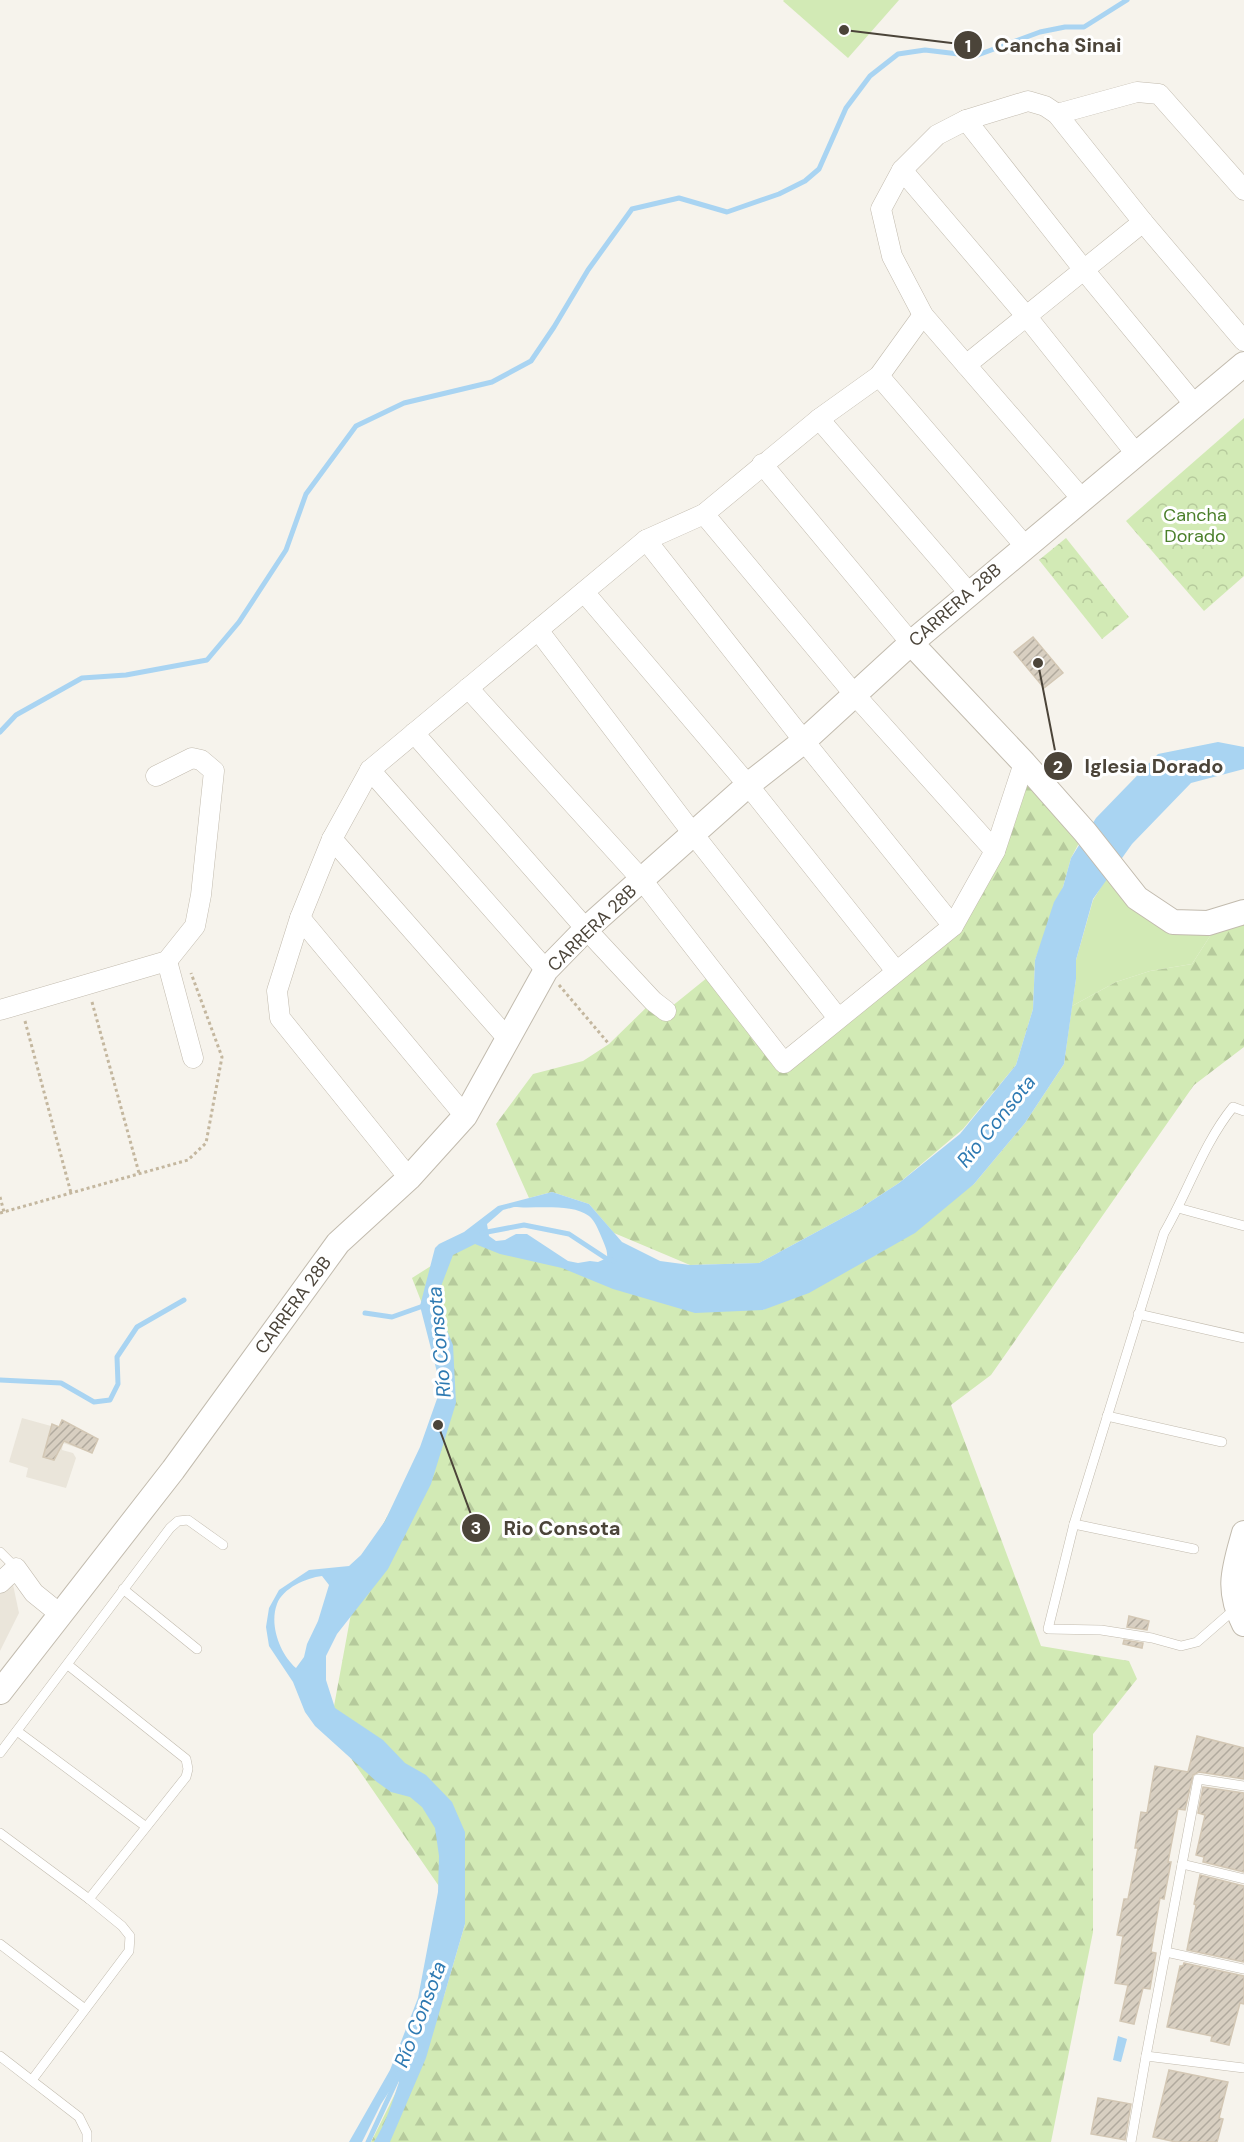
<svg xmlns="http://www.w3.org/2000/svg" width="1244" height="2142" font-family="'DM Sans',sans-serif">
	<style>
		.residential { fill: #eae5da }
		.grass { fill: #d2eab5 }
		.forest { fill: url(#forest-firs) }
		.park { fill: url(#park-crowns) }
		.water { fill: #a9d4f2; fill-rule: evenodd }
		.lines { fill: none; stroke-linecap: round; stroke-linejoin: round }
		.stream { stroke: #a9d4f2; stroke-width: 5 }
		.building { fill: url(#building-hatch); stroke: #d3c7b4; stroke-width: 1.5 }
		.service-casing { stroke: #c2bbae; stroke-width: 10 }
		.minor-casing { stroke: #c2bbae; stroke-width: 21 }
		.tertiary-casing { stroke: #c2bbae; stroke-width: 26 }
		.path { stroke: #c4b79f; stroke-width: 3; stroke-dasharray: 3 3; stroke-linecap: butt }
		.service { stroke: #fff; stroke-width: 9 }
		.minor { stroke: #fff; stroke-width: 20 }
		.tertiary { stroke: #fff; stroke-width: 24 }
		.labels { text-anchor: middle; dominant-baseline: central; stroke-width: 6; stroke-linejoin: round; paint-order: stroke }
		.park-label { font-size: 18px; fill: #4a7f2a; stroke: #fff }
		.street-label { font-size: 18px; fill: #4b4439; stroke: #fff }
		.water-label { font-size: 20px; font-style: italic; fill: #2e7ab2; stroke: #fff }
		.leader { fill: none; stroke: #4b4439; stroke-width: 2 }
		.callout-dot { fill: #4b4439; stroke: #fff; stroke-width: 2 }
		.mark-label { font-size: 18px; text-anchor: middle; font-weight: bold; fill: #fff }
		.callout-label { font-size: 20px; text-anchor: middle; font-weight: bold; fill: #4b4439; stroke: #fff; stroke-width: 6; stroke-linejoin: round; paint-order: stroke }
	</style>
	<defs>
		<pattern id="forest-firs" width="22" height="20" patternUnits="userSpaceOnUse" patternTransform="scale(1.5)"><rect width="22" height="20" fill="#d2eab5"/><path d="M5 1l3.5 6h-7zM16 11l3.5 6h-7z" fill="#b6ca9c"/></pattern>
		<pattern id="park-crowns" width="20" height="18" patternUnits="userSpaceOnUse" patternTransform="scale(1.5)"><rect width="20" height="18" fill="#d2eab5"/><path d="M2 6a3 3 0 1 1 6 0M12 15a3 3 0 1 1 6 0" fill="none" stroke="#b6ca9c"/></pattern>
		<pattern id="building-hatch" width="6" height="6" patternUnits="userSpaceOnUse" patternTransform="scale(1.5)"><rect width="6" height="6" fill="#d8cfc1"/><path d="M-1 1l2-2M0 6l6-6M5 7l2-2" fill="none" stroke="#b1aa9e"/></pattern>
	</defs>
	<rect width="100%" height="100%" fill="#f6f3ec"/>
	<g class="residential">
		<path d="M22,1418L51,1426L52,1424L58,1429L62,1420L98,1439L92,1453L63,1443L62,1450L73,1453L76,1458L66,1488L26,1477L28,1468L9,1462Z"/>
		<path d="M12,1580L19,1613L0,1651V1592Z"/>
	</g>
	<g class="grass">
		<path d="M784,0H899L848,58L783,1Z"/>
		<path d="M1113,868L1173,922L1221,919L1192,964L1150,971L1116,982L1072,1006L1076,979V960L1093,900Z"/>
	</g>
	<g class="forest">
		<path d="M1024,763L1085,832L1071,858L1063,887L1035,960L1033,1009L1016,1065L963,1129L899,1183L859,1209L759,1263L690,1265L614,1233L589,1204L552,1192L529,1198L496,1124L533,1074L583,1061L609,1044L653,1001L666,1011L713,973L783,1062L953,926Z"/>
		<path d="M1244,913V1047L1194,1085L991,1375L951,1405L1041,1646L1129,1661L1137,1679L1093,1734V1932L1051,2142H371L444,1996L465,1924L330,1728L359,1570L455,1388L412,1278L472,1240L763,1310L974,1184L1025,1123L1064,1064L1072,1006L1116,982L1150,971L1192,964L1221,919Z"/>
	</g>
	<g class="park">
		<path d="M1244,418V576L1204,611L1126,521Z"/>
		<path d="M1066,538L1129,617L1102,639L1039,560Z"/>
	</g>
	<g class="water">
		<path d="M1218,742L1244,747V769L1191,783L1132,844L1093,899L1076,960V979L1064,1064L1025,1123L974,1184L915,1233L809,1293L763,1310L695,1313L613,1289L562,1268L500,1254L475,1244L453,1255L440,1289V1313L453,1345L456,1403L431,1484L388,1569L337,1634L326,1656V1680L335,1708L383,1740L405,1763L426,1775L452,1802L465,1832V1924L426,2058L390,2142H374C386,2123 392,2103 399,2082L398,2078L381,2104L362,2142H349L390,2070L418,1998L438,1892L439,1856L435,1828L422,1807L410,1797L391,1792L377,1782L315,1726L305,1712L293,1682L269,1646L266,1627L269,1608L279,1590L309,1570L349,1566L361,1555L385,1521L420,1447L438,1396V1376L420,1306L435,1248L439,1244L464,1232L498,1206L552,1192L589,1204L622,1242L660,1261L690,1265L759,1263L859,1209L899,1183L960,1134L1016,1065L1033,1009L1035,960L1054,902L1063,887L1071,858L1096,818L1158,754ZM514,1207C535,1209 572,1203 589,1216C595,1221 598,1229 601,1236C604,1244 608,1250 607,1258L598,1262L590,1261L578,1263L568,1261L527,1234H516L505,1240L496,1241L489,1236L487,1224L503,1210ZM322,1576L329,1585L318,1621L307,1644L304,1657L296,1668C280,1654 269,1625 277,1604C283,1588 306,1578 322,1576Z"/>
		<path d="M1118,2036L1127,2039L1121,2062L1113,2060Z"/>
	</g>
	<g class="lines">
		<g class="stream">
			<path d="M0,732L16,715L82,678L126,675L207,660L239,622L286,550L306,494L356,426L404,403L492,382L531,361L554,327L588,270L632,209L679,198L727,212L779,194L805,181L819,169L846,108L870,76L898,54L925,50L975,56L1040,32L1065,27H1084L1127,0"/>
			<path d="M482,1233L524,1225L569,1234L607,1259L614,1261"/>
			<path d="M365,1313L392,1317L426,1305"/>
			<path d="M0,1380L61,1383L94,1402L110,1400L118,1384L117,1357L137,1327L184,1300"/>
			<path d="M368,2142L400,2073"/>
		</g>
	</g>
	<g class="building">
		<path d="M1033,637L1063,673L1044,688L1014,652Z"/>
		<path d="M62,1420L98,1439L92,1453L64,1441L54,1460L43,1457L52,1424L59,1427Z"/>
		<path d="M1129,1616L1149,1621L1147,1630L1127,1627Z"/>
		<path d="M1124,1640L1143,1643L1142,1648L1123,1644Z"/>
		<path d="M1197,1736L1244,1748V1779L1199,1772L1193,1775L1185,1810L1178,1809L1168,1862H1171L1164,1899L1160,1898L1151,1952L1156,1953L1150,1989L1143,1988L1134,2024L1120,2021L1128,1985L1115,1983L1123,1936L1117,1935L1124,1899H1128L1138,1848H1135L1141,1812L1147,1813L1155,1766L1188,1772Z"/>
		<path d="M1203,1787L1244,1793V1872L1203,1862L1204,1857L1196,1855L1205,1815L1198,1813Z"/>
		<path d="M1200,1875L1244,1886V1962L1187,1950L1196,1905L1194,1904Z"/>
		<path d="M1184,1963L1244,1976V2004L1240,2003L1229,2045L1211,2041L1212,2036L1167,2027L1180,1966H1183Z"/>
		<path d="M1169,2070L1228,2082L1219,2118L1223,2119L1217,2142H1176L1153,2137Z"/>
		<path d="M1098,2098L1131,2104L1125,2140L1091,2134Z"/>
	</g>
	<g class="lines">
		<g class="service-casing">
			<g id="service">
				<path d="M1178,1208L1244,1226"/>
				<path d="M1138,1314L1244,1338"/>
				<path d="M1107,1416L1222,1442"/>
				<path d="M1074,1524L1194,1549"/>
				<path d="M0,1552L16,1568"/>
				<path d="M123,1589L197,1649"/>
				<path d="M1236,1608L1197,1642L1181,1646L1152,1638L1101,1630L1048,1629L1074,1524L1164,1233C1188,1192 1203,1144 1233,1107L1244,1111"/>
				<path d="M68,1665L186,1759L188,1769L186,1777L89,1899"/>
				<path d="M17,1731L145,1826"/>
				<path d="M0,1753L170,1528L178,1521L188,1520L223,1545"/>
				<path d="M0,1833L89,1899L122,1926L130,1936L129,1951L32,2080"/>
				<path d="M1182,1864L1244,1879"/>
				<path d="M0,1944L85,2009"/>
				<path d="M1166,1952L1244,1969"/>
				<path d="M0,2056L79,2117L87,2133V2142"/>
				<path d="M1146,2056L1198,1779L1244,1786"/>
				<path d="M1131,2142L1146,2056L1244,2068"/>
			</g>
		</g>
		<g class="minor-casing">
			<g id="minor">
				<path d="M1057,114L1137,92L1159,94L1244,190"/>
				<path d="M966,120L1084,270L1195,405"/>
				<path d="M902,170L1027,317L1137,455"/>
				<path d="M966,365L1143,222"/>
				<path d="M879,376L1025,546"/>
				<path d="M819,419L969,593"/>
				<path d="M762,464L911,643"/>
				<path d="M1082,499L923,315L892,256L881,209L902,170L937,135L966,120L1028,101L1045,106L1057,114L1143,222L1244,341"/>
				<path d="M704,514L855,695L995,851"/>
				<path d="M646,540L804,741L953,926"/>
				<path d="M584,592L748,785L896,971"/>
				<path d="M538,630L694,835L838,1018"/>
				<path d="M468,688L642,880L784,1063L953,926L995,851L1024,763"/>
				<path d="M414,733L586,929L653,1001L666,1011"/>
				<path d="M370,770L546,970"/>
				<path d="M332,839L508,1039"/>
				<path d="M300,918L465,1116"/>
				<path d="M167,961L193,1058"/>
				<path d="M0,1010L167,961L195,926L201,895L214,771L201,760L192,758L156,776"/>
				<path d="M409,1178L280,1018L277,991L300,918L332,839L370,770L646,540L704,514L819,419L879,376L923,315"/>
				<path d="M0,1583L16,1568L34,1593L60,1614"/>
			</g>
		</g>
		<g class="tertiary-casing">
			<g id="tertiary">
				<path d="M911,643L1024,763L1085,832L1137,898L1173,922L1208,923L1244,912"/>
				<path d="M1244,1533C1234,1569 1226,1589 1244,1624"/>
				<path d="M0,1692L173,1470L338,1243L409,1178L465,1116L546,970L586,929L748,785L804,741L911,643L1244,364"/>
			</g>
		</g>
		<g class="path">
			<path d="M559,985L609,1044"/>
			<path d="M92,1002L139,1173"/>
			<path d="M25,1021L71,1193"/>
			<path d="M0,1197L4,1212"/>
			<path d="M0,1213L188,1160L206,1143L222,1057L191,973"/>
		</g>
		<use href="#service" class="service"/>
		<use href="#minor" class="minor"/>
		<use href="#tertiary" class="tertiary"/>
	</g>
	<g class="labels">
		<g class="park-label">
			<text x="1195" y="515">Cancha<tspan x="1195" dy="21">Dorado</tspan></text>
		</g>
		<g class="street-label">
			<text transform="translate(955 605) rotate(-41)">CARRERA 28B</text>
			<text transform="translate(592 928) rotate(-44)">CARRERA 28B</text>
			<text transform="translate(293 1305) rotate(-54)">CARRERA 28B</text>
		</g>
		<g class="water-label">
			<text transform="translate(996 1121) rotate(-51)">Río Consota</text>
			<text transform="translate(439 1342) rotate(-95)">Río Consota</text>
			<text transform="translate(420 2014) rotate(-69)">Río Consota</text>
		</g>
	</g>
	<path class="leader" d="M844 30L968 45M1038 663L1058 766M438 1425L476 1528"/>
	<g class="callout-dot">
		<circle cx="844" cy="30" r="6"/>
		<circle cx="1038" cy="663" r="6"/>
		<circle cx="438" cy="1425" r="6"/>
		<circle cx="968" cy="45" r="15"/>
		<circle cx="1058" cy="766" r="15"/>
		<circle cx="476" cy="1528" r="15"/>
	</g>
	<g class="mark-label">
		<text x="968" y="52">1</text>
		<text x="1058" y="773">2</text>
		<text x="476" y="1534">3</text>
	</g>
	<g class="callout-label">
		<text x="1058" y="52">Cancha Sinai</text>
		<text x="1154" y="773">Iglesia Dorado</text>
		<text x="562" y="1535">Rio Consota</text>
	</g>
</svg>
